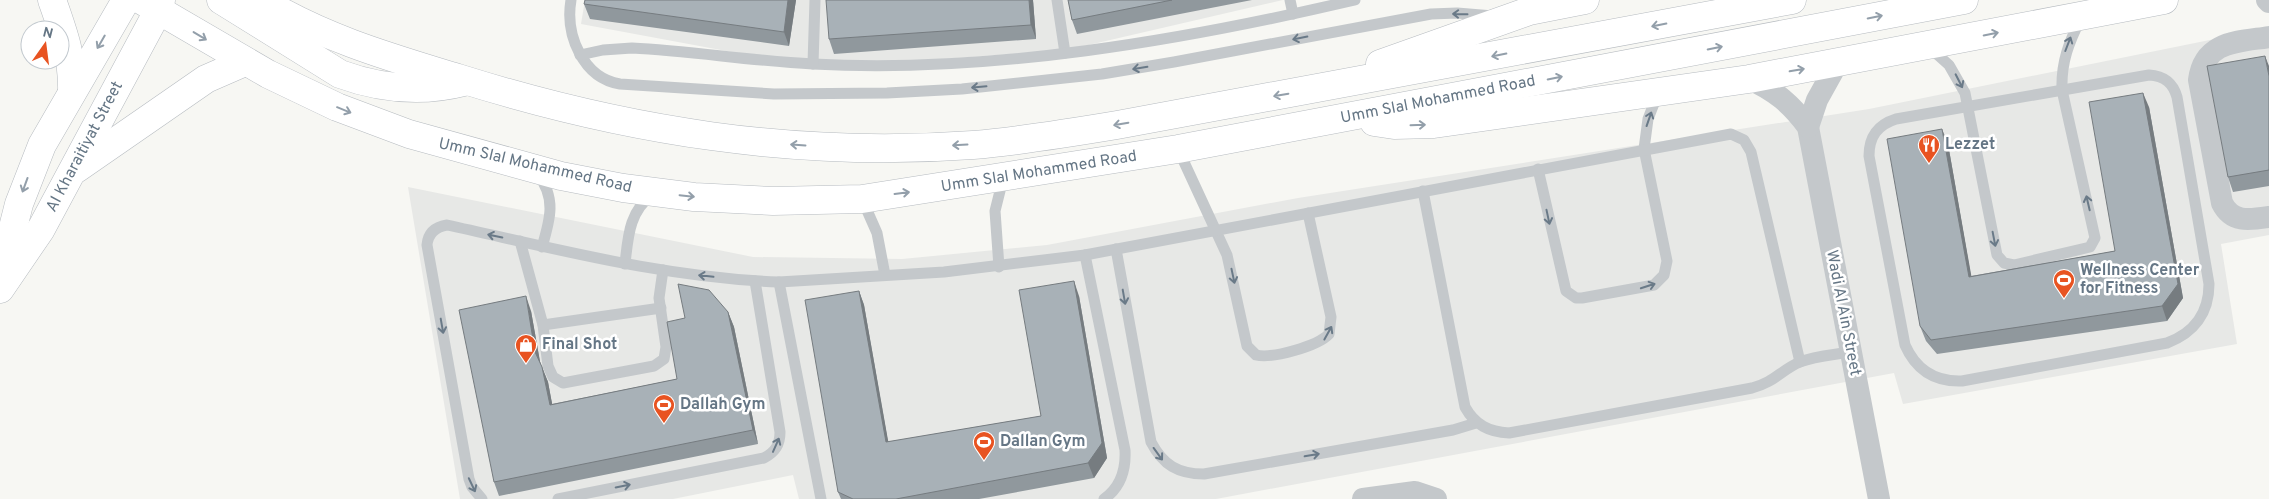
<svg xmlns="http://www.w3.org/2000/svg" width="2269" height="499" font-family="Overpass,sans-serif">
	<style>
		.built { fill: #e7e8e6 }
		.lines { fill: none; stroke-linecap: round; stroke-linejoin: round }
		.secondary-casing { stroke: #b6bbc0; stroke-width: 29 }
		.lane { stroke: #c4c8cb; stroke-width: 11 }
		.street { stroke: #c4c8cb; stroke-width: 22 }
		.secondary { stroke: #fff; stroke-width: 28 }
		.wall { fill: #90989d }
		.shaded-wall { fill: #767c80 }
		.building { fill: #a8b1b7; stroke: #767c80 }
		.oneway { stroke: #6a7a88 }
		.oneway2 { stroke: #939faa }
		.labels { text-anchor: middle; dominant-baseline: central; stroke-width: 5; stroke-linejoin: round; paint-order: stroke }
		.street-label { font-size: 16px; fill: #657685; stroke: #fff }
		.poi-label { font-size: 16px; font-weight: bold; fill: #657685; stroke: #fff; text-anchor: start }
	</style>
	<rect width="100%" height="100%" fill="#f7f7f3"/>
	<g class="built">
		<path d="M585,0H1283L1080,47L1037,52L817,68L581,24Z"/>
		<path d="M2269,28V235L2221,244L2237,344L1903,404L1894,373L1216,499H799L793,475L673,499H460L408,187L753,257L902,259L1047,245L1298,198L1869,109Z"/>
	</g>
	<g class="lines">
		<g class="secondary-casing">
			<g id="secondary">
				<path d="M52,0C63,31 73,58 72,92"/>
				<path d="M141,0L268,74L337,107L409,134L561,176L623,188L694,197L773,201L862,199L1178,149L1964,0"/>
				<path d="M221,0L340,74C381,89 421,93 464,82"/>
				<path d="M261,0C323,38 389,57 458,78C627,131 795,158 973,145C1021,141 1069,133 1117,125L1792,0"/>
				<path d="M1380,64L1529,11L1585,0"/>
				<path d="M1374,122L1394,125L1434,124L1749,79L2164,0"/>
				<path d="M76,169L206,79L245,62"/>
				<path d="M0,279L19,204L42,145L126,0"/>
				<path d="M0,289L41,229L158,11L161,0"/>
			</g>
		</g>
		<g class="lane">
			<path d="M571,0C565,35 583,78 620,84L774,94L887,93L962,89L1102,74L1174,62L1431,14L1457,13L1493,16"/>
			<path d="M1057,0L1065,53"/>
			<path d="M1290,0L1293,14"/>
			<path d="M1930,48L1949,65L1965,93L1997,255L2004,263L2014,265L2086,248L2090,247L2095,238L2062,90C2061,62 2069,42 2081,18"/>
			<path d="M580,55L603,50L632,48C692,51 752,61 813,64C989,74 1184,40 1355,0"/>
			<path d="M813,64L815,0"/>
			<path d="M2149,75C2165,76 2173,83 2177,97L2209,284C2209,313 2194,333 2167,343L1962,381C1935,382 1916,370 1905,345L1869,156C1869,137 1877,125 1896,119Z"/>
			<path d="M1178,149L1227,255L1247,346L1256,355C1272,359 1318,346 1329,334L1331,317L1308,213"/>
			<path d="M1538,169L1566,291L1576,298H1582L1654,285L1664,275L1667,261L1644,149L1648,119L1658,93"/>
			<path d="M537,174C557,197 550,220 542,247"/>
			<path d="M1423,191L1465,407C1475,425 1489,432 1509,433L1752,388C1775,382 1781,370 1800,362C1815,356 1833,355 1850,352"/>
			<path d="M862,199L877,233L885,275"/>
			<path d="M520,241L543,325L548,366L553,377L563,383L654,366L664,359L666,347L659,298L663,270"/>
			<path d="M1116,249L1151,442C1163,465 1178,474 1204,474L1453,430L1476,423"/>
			<path d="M1085,255L1125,450C1126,469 1121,487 1104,499"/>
			<path d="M625,264C628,237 629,211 653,194"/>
			<path d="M999,267L995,211L1003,179"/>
			<path d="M779,282L821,499"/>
			<path d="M543,325L661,308"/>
			<path d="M482,499L472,487L469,479L427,245C428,233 435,227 447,225C557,249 666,278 779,282L944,272L1085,255L1731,134L1744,140L1751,152L1800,362"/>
			<path d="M558,499L764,458C775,452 780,445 780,432L755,281"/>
		</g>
		<g class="street">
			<path d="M2267,0L2269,2"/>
			<path d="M2269,37C2237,42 2204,41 2199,80L2222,203C2232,223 2249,220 2269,217"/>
			<path d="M1749,79C1775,90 1792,105 1808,127L1879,499"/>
			<path d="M1808,127L1817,100L1837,64"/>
			<path d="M1363,499L1415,492L1436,499"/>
		</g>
		<use href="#secondary" class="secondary"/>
	</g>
	<g class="wall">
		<path d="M585,0H796L789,46L590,19L584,4Z"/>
		<path d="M1033,0L1036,39L834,54L829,39Z"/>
		<path d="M1068,0H1252L1077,34L1072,20Z"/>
		<path d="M2269,66V186L2233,192L2228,177Z"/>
		<path d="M2149,107L2183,298L2167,321L1937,354L1926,341L1920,326L1948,144L1971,276L2115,251Z"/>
		<path d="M859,291L864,305L888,442L1041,416L1079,296L1107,458L1094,478L979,499H841L838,492Z"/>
		<path d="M531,311L540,362L548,382L552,404L677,379L728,312L734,327L758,444L499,496L494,482Z"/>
	</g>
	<g class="shaded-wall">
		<path d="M788,0H796L789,46L784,32Z"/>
		<path d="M1029,0H1033L1036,39L1031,25Z"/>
		<path d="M2265,56L2269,66V76Z"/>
		<path d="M2143,93L2149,107L2183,298L2167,321L2162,306Z"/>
		<path d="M1942,129L1948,144L1974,291L1969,277Z"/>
		<path d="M1074,281L1079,296L1107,458L1094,478L1088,463Z"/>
		<path d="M859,291L864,305L891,457L886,442Z"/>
		<path d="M526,296L531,311L541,367L535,352Z"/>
		<path d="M728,312L734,327L758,444L753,430Z"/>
		<path d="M542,367L548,382L555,419L550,405Z"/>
	</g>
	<g class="building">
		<path d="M585,0H788L784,32L584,4Z"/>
		<path d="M826,0H1029L1031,25L829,39Z"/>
		<path d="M1068,0H1172L1072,20Z"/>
		<path d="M2265,56L2269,76V170L2228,177L2207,66Z"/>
		<path d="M2143,93L2178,284L2162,306L1931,340L1920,326L1887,139L1942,129L1969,277L2115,251L2089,102Z"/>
		<path d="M1074,281L1102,443L1088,463L896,499H853L838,492L805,300L859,291L886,442L1041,416L1019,290Z"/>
		<path d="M678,284L709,290L728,312L753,430L494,482L459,310L526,296L535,352L542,367L550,405L677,379L667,322L685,318Z"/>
	</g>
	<defs><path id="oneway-shaft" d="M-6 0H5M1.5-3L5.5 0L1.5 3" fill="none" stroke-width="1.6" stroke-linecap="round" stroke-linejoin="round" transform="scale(1.25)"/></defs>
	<g class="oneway">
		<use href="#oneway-shaft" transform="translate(1460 14) rotate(-179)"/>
		<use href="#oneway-shaft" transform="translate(1300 38) rotate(169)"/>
		<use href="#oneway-shaft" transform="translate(2068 44) rotate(-69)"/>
		<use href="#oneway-shaft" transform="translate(1140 68) rotate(171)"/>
		<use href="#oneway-shaft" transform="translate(1959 81) rotate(63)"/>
		<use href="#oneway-shaft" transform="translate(979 87) rotate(175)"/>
		<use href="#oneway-shaft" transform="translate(1649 119) rotate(-71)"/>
		<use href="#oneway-shaft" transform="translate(2088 203) rotate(-103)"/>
		<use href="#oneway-shaft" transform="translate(1548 217) rotate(78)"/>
		<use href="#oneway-shaft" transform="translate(495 236) rotate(-168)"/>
		<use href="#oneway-shaft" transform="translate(1994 239) rotate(79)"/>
		<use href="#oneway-shaft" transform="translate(706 276) rotate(-174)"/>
		<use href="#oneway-shaft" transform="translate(1233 276) rotate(78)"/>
		<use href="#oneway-shaft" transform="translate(1648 286) rotate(-18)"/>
		<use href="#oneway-shaft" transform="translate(1124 297) rotate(80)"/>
		<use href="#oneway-shaft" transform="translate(442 326) rotate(80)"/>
		<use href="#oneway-shaft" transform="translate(1328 333) rotate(-61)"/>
		<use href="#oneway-shaft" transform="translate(776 445) rotate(-66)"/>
		<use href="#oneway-shaft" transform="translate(1158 454) rotate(54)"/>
		<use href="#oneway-shaft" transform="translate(1312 455) rotate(-10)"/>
		<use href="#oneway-shaft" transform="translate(472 485) rotate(65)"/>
		<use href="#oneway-shaft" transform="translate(623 486) rotate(-11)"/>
	</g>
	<g class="oneway2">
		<use href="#oneway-shaft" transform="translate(1875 17) rotate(-11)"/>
		<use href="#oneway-shaft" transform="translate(1659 25) rotate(169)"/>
		<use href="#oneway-shaft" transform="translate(1991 34) rotate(-11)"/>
		<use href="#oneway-shaft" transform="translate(200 36) rotate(31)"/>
		<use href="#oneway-shaft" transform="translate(101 42) rotate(120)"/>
		<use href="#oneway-shaft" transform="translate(1715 48) rotate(-11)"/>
		<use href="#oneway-shaft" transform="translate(1499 55) rotate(169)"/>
		<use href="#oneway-shaft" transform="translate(1797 70) rotate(-10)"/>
		<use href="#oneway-shaft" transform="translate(1555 78) rotate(-11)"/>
		<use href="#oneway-shaft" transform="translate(1281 95) rotate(170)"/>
		<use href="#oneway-shaft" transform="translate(344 110) rotate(22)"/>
		<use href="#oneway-shaft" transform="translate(1121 124) rotate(170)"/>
		<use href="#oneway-shaft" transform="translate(1418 125) rotate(-2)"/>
		<use href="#oneway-shaft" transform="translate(798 145) rotate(-176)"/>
		<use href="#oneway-shaft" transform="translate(960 145) rotate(177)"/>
		<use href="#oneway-shaft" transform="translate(25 185) rotate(110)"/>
		<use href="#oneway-shaft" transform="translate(902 193) rotate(-7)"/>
		<use href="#oneway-shaft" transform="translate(687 196) rotate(6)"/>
	</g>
	<defs>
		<g id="restaurant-pin" transform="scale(1.125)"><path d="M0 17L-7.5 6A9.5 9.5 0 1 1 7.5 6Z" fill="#e85321" stroke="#fff"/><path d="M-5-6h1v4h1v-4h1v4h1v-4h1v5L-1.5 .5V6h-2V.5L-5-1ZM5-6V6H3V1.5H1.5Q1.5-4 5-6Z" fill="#fff"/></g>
		<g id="stadium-pin" transform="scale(1.125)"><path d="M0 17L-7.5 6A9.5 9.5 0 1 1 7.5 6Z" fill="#e85321" stroke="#fff"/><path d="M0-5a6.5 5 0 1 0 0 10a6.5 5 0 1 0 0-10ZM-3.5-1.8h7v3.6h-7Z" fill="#fff"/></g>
		<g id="shop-pin" transform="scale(1.125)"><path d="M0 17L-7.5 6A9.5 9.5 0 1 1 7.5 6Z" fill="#e85321" stroke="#fff"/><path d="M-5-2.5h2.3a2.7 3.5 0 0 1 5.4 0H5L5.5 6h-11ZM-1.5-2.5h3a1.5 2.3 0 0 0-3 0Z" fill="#fff"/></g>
	</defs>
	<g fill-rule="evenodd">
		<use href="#restaurant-pin" x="1929" y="145"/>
		<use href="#stadium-pin" x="2064" y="280"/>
		<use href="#shop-pin" x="526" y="345"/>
		<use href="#stadium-pin" x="664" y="405"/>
		<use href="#stadium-pin" x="984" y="442"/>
	</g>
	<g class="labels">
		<g class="street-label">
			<text transform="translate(1438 100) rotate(-11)">Umm Slal Mohammed Road</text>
			<text transform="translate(85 147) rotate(-62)">Al Kharaitiyat Street</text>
			<text transform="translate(535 166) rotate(13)">Umm Slal Mohammed Road</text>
			<text transform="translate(1039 172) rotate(-9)">Umm Slal Mohammed Road</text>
			<text transform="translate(1843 313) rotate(79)">Wadi Al Ain Street</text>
		</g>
		<g class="poi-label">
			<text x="1945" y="145">Lezzet</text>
			<text x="2080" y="271">Wellness Center<tspan x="2080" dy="18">for Fitness</tspan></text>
			<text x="542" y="345">Final Shot</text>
			<text x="680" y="405">Dallah Gym</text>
			<text x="1000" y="442">Dallan Gym</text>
		</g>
	</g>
	<g transform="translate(45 45) rotate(14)"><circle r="24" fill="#ffffff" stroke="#c1c8ce"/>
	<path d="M0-4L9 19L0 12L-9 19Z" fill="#e85321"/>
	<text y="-8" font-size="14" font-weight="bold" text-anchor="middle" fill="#657685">N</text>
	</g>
</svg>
